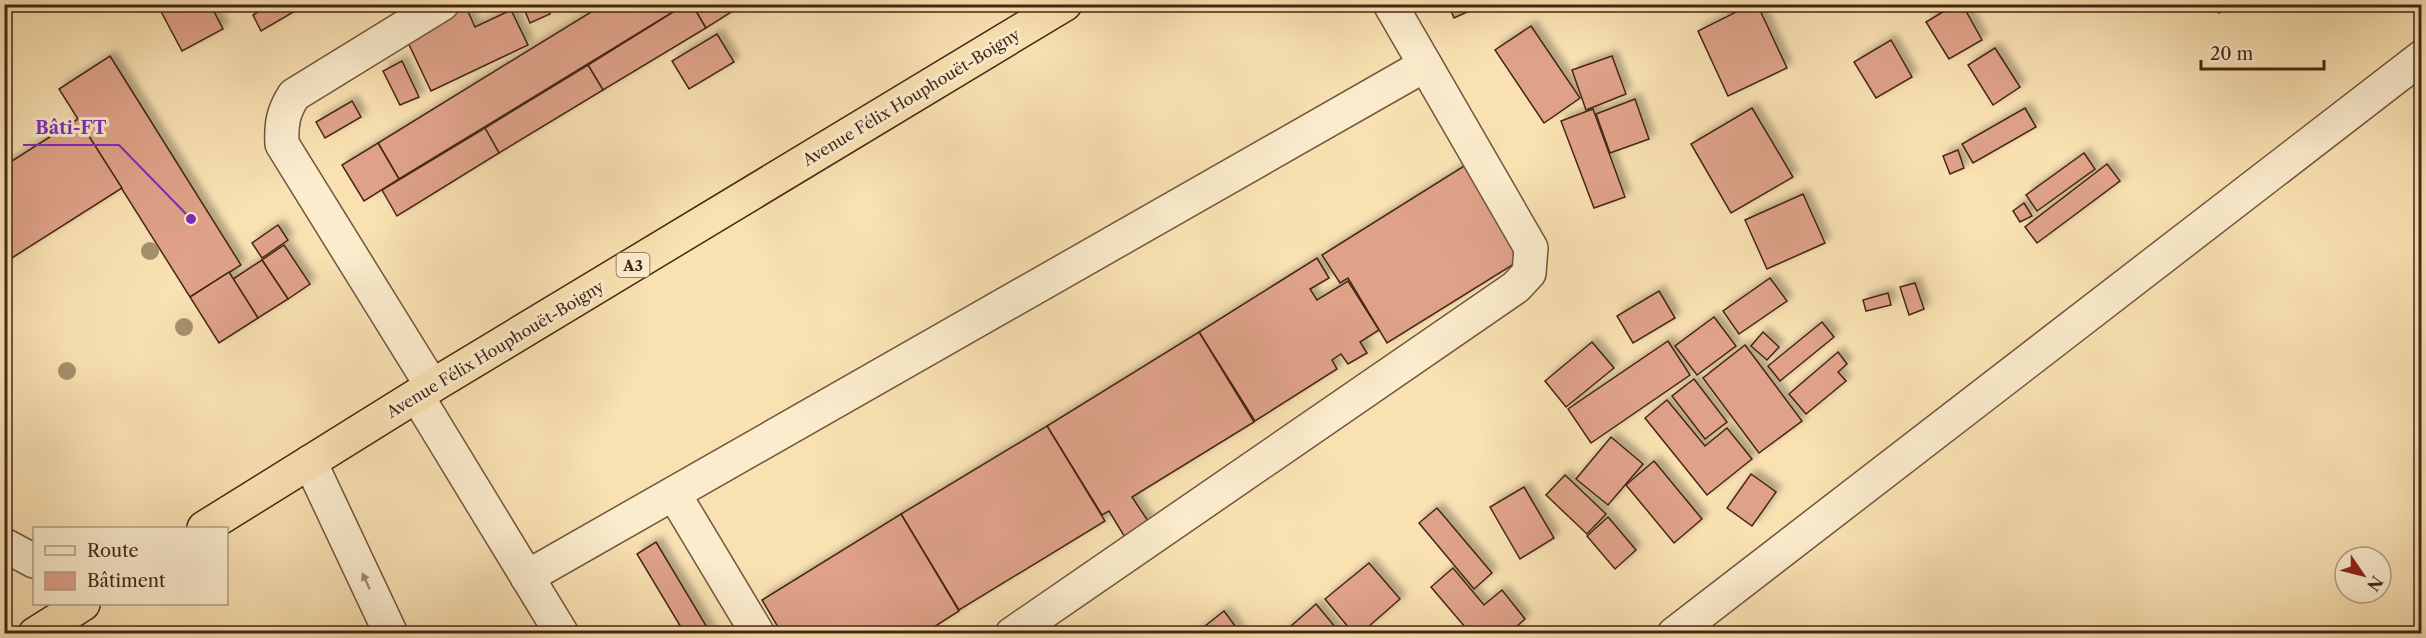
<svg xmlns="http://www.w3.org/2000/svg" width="2426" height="638" font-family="'Libre Caslon Text',serif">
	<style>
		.building { fill: #dfa289; stroke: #452616; stroke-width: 1.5; filter: url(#shadow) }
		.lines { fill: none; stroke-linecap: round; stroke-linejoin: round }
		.minor-casing { stroke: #72553d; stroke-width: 36 }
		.highway-casing { stroke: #452616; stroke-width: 36 }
		.minor { stroke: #fbeccd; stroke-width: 33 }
		.highway { stroke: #f9e1b2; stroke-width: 33 }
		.tree { fill: #a7906c }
		.oneway { fill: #a08972 }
		.labels { text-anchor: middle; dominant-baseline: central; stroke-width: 6; stroke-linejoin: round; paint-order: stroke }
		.shield { fill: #fbeccd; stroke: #7c614d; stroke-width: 1.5 }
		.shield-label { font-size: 15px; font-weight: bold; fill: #452616 }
		.street-label { font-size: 16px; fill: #452616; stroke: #fbeccd }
		.leader { fill: none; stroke: #7b2cbf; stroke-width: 2 }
		.callout-dot { fill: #7b2cbf; stroke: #fbeccd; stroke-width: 2 }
		.callout-label { font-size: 18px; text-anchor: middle; font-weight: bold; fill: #7b2cbf; stroke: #fbeccd; stroke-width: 6; stroke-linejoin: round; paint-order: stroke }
	</style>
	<defs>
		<filter id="shadow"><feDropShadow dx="5.5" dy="-5.5" stdDeviation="3" flood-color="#0004"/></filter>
	</defs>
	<rect width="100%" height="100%" fill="#f9e1b2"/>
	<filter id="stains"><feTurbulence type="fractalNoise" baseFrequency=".00333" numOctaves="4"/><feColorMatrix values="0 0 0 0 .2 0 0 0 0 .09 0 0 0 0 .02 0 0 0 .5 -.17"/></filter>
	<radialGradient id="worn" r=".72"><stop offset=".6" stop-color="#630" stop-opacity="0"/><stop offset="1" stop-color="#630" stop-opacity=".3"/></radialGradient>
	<g class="building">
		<path d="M157,4H210L223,29L182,51Z"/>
		<path d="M270,4H307L261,31L253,15Z"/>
		<path d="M522,4H545L550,14L530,23Z"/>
		<path d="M604,4H686L399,179L378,143Z"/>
		<path d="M686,4H692L706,28L603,90L588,65Z"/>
		<path d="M692,4H744L706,28Z"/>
		<path d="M1448,4H1498V5L1485,11L1482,5L1454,18Z"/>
		<path d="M1553,4H1571L1555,11Z"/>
		<path d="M1752,4H1757L1787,68L1728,96L1698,31Z"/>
		<path d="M1956,4H1962L1982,40L1949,59L1926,22Z"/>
		<path d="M2214,4H2234L2219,13Z"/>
		<path d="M465,5L475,27L511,10L528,45L431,91L404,34Z"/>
		<path d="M1531,26L1580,98L1544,123L1495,50Z"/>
		<path d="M717,34L734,62L689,89L672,61Z"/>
		<path d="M1891,40L1912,77L1876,98L1854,62Z"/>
		<path d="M1995,48L2020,87L1993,105L1968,65Z"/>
		<path d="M110,56L241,265L190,297L59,89Z"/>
		<path d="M1612,56L1626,94L1586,110L1572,70Z"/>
		<path d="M402,61L419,97L400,105L383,71Z"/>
		<path d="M588,65L603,90L499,153L485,128Z"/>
		<path d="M1635,99L1649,139L1610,153L1596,114Z"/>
		<path d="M352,101L361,117L325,138L316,122Z"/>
		<path d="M1752,108L1793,177L1731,213L1691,144Z"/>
		<path d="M2025,108L2036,127L1973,163L1962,144Z"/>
		<path d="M1593,109L1625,197L1594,208L1561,121Z"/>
		<path d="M78,119L122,188L4,263V166Z"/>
		<path d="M485,128L499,153L397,216L382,190Z"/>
		<path d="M378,143L399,179L364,201L342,165Z"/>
		<path d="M1958,150L1964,168L1950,174L1943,156Z"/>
		<path d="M2084,153L2095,169L2037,211L2026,195Z"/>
		<path d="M2107,164L2120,181L2037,243L2025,227Z"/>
		<path d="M1464,166L1522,259L1387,343L1348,278L1340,283L1322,255Z"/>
		<path d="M1803,194L1825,243L1767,269L1745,220Z"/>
		<path d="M2024,203L2032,216L2020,222L2013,211Z"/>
		<path d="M278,225L288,240L262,258L252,243Z"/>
		<path d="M284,245L310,284L288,299L262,260Z"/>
		<path d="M1317,258L1329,278L1310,289L1317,300L1348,281L1379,330L1360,342L1367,353L1348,364L1341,354L1332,360L1337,369L1255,421L1199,332Z"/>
		<path d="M262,260L288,299L258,318L233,279Z"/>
		<path d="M229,272L258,318L219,343L190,297Z"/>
		<path d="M1770,278L1787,301L1739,334L1723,311Z"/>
		<path d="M1915,283L1924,309L1909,315L1900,287Z"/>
		<path d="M1659,291L1675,318L1633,343L1617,316Z"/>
		<path d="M1888,293L1891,305L1866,311L1863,300Z"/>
		<path d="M1714,317L1736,346L1697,375L1675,346Z"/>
		<path d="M1822,322L1834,337L1780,381L1768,366Z"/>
		<path d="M1199,332L1254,422L1132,497L1150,524L1126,539L1109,511L1102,515L1047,426Z"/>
		<path d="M1763,332L1779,347L1767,360L1751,346Z"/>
		<path d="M1668,341L1690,375L1591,443L1568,409Z"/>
		<path d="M1592,342L1614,368L1566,407L1545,381Z"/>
		<path d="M1745,345L1802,421L1759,453L1703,378Z"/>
		<path d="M1838,352L1847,364L1838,372L1846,381L1806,414L1789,394Z"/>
		<path d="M1694,379L1727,422L1705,439L1672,396Z"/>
		<path d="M1667,400L1705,446L1727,428L1752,459L1707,495L1645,418Z"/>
		<path d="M1047,426L1105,521L959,610L901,514Z"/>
		<path d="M1611,437L1643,464L1608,505L1576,479Z"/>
		<path d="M1654,461L1702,519L1674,543L1626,485Z"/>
		<path d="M1751,474L1776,492L1752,526L1727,508Z"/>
		<path d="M1565,475L1606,514L1587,534L1546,495Z"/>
		<path d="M1524,487L1554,538L1520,559L1490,507Z"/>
		<path d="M1437,508L1492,573L1474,589L1419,523Z"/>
		<path d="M901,514L959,611L923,634H782L762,600Z"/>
		<path d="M1608,517L1636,550L1615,569L1587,536Z"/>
		<path d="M656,542L711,634H685L637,554Z"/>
		<path d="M1369,563L1400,599L1360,634H1354L1325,599Z"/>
		<path d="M1453,568L1484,605L1502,590L1525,619L1508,634H1471L1431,587Z"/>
		<path d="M1316,604L1341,634H1282Z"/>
		<path d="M1224,611L1241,634H1195Z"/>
	</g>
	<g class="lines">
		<g class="minor-casing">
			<g id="minor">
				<path d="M432,386L282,144C281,124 283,112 294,95L442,4"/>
				<path d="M417,396L562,634"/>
				<path d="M310,462L391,634"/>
				<path d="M674,494L758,634"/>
				<path d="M4,545L34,561"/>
				<path d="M527,577L1425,65"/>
				<path d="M1012,634L1516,287L1529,273L1531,248L1390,4"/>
				<path d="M1674,634L2422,57"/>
			</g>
		</g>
		<g class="highway-casing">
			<g id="highway">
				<path d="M204,528L432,386L1065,4"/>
				<path d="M35,634L83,604"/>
			</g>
		</g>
		<use href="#minor" class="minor"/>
		<use href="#highway" class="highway"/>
	</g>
	<g class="tree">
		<circle cx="150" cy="251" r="9"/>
		<circle cx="184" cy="327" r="9"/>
		<circle cx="67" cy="371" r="9"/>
	</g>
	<defs><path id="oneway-solid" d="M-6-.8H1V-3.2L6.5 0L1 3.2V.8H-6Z" transform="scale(1.5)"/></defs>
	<use class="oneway" href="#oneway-solid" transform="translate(366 581) rotate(-115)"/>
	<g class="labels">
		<rect class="shield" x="616.5" y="253" width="33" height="24" rx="4.5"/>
		<g class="shield-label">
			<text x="633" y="265">A3</text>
		</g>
		<g class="street-label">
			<text transform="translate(911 97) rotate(-31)">Avenue Félix Houphouët-Boigny</text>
			<text transform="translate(495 349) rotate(-31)">Avenue Félix Houphouët-Boigny</text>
		</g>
	</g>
	<path class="leader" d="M191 219L119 145H23"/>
	<circle class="callout-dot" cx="191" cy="219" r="6"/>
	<g class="callout-label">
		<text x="71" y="134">Bâti-FT</text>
	</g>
	<rect width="2426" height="638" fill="none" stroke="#f9e1b2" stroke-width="24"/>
	<rect x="6" y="6" width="2414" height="626" fill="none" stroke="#452616" stroke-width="3"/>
	<rect x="12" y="12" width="2402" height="614" fill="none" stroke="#452616" stroke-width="1.5"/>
	<rect x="33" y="527" width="195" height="78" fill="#fbeccd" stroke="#b29d84" stroke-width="1.5"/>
	<rect x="45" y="546" width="30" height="9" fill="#fbeccd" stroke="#b29d84" stroke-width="1.5"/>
	<text x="87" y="557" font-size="18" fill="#452616">Route</text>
	<rect x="45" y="572" width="30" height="18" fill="#dfa289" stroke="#b29d84" stroke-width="1.5"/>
	<text x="87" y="587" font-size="18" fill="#452616">Bâtiment</text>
	<g transform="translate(2363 575) rotate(125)"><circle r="28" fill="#fbeccd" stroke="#b29d84" stroke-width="1.5"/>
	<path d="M0-4.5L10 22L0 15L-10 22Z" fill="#8f2418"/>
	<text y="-9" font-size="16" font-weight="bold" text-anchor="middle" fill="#452616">N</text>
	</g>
	<path d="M2201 60v9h123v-9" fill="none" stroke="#452616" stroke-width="3"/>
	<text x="2210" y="60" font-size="18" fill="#452616" stroke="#fbeccd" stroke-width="4.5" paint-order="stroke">20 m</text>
	<rect width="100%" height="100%" filter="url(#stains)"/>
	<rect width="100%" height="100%" fill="url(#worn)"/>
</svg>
